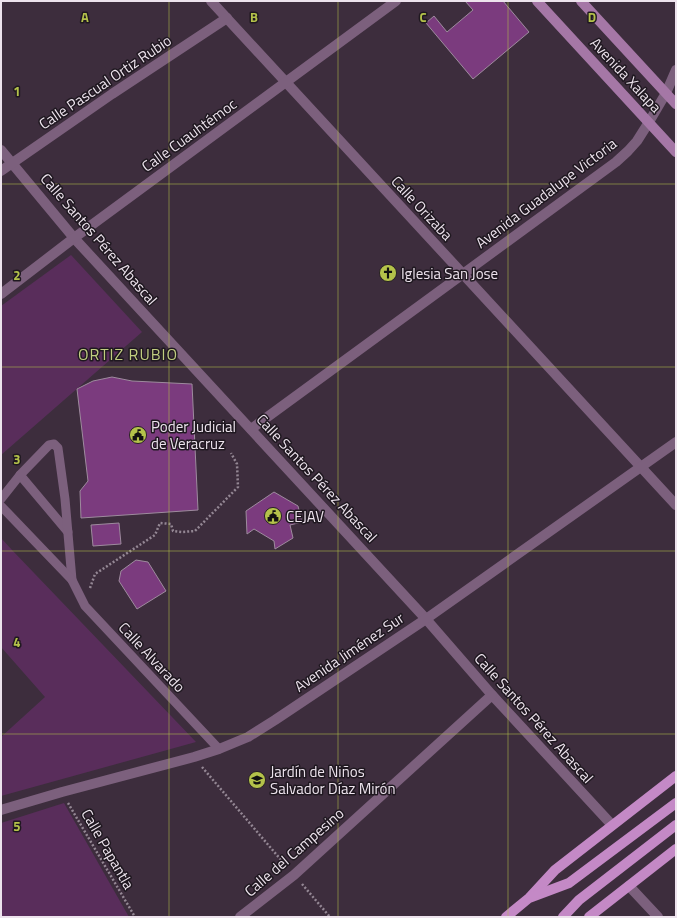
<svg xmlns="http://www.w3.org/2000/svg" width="677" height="918" font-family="'Titillium Web',sans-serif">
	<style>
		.green { fill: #592d5b }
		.building { fill: #7b3b7e; stroke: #9e8b9e }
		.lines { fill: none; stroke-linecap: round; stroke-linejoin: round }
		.path { stroke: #948794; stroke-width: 2.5; stroke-dasharray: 2 2; stroke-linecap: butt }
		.service { stroke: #7c607d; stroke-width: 9 }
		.minor { stroke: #7c607d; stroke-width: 10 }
		.tertiary { stroke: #7c607d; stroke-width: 10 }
		.secondary { stroke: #a577a6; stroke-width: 10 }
		.primary { stroke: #c489c6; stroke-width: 10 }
		.grid { fill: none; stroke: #b4c24a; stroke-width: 1; stroke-opacity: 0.55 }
		.labels { text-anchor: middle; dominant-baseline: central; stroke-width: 3; stroke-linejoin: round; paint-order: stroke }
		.street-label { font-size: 15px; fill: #ede3ed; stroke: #1f1820 }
		.poi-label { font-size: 15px; fill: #ede3ed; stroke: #1f1820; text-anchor: start }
		.neighbourhood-label { font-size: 16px; letter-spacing: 1px; fill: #c1cd80; stroke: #1f1820 }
		.grid-label { font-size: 13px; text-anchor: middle; font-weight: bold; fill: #b4c24a; stroke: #1f1820; stroke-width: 3; stroke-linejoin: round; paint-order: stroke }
	</style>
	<rect width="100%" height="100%" fill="#3d2d3d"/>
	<g class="green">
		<path d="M71,255L142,332L1,455V306Z"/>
		<path d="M1,538L12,550L196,742L1,796V737L45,697L1,647Z"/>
		<path d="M64,803L129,917H1V823Z"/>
	</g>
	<g class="building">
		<path d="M465,1H503L529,32L473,79L426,23L434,16L447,32L473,10Z"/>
		<path d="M112,377L132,381L192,384L198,510L81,518L80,491L88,481L77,389L93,381Z"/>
		<path d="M274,492L298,506L302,522L290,525L293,538L275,549L274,541L254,529L247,534L246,511Z"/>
		<path d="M119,523L121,544L93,546L91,525Z"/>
		<path d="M136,560L148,562L166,591L137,609L119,581L121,571Z"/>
	</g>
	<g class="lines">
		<g class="path">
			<path d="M90,588L95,574L155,535L160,523L171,524L173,531L182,532L195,531L238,487L237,464L231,453"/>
			<path d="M202,767L287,867"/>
			<path d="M68,803L135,917"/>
			<path d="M302,884L330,917"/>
		</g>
		<g class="service">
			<path d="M20,475L68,532"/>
			<path d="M1,499L20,475L49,445L54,444L58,448L65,499L72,580"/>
			<path d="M1,506L72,580L85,606L219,749"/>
		</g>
		<g class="minor">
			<path d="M211,1L676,505"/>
			<path d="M1,150L74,238L426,619L492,695L612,825"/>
			<path d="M1,171L112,94L227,18"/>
			<path d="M1,294L74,238L396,1"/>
			<path d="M251,429L616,162L628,151L637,141L649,122"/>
			<path d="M1,810L62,792L194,757L219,749L248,737L275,720L426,619L676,442"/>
			<path d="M629,886L658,917"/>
			<path d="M240,917L294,875L492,695"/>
		</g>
		<path class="tertiary" d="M649,122L666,93L676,70"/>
		<g class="secondary">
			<path d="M537,1L676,152"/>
			<path d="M581,1L676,104"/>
		</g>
		<g class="primary">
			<path d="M531,896L555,870L676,776"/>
			<path d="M506,917L529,898L569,883L676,803"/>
			<path d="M563,917L579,900L676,825"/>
			<path d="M589,917L676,849"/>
		</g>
	</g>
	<path class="grid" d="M169,1V917M338,1V917M508,1V917M1,184H676M1,367H676M1,551H676M1,734H676"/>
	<defs>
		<g id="church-disc" transform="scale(0.9)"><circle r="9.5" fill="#b4c24a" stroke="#1f1820"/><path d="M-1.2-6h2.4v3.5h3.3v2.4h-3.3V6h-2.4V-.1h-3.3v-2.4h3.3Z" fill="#111"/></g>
		<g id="civic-disc" transform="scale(0.9)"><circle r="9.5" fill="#b4c24a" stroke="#1f1820"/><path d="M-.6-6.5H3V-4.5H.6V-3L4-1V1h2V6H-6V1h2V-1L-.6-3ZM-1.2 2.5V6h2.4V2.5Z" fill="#111"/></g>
		<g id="school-disc" transform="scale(0.9)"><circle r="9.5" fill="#b4c24a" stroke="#1f1820"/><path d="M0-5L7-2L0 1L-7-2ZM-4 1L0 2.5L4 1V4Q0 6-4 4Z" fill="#111"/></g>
	</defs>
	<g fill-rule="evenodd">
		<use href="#church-disc" x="388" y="273"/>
		<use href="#civic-disc" x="138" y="435"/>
		<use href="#civic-disc" x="273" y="516"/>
		<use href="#school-disc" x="257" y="780"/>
	</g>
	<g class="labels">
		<g class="street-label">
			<text transform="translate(626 75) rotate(47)">Avenida Xalapa</text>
			<text transform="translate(105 82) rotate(-34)">Calle Pascual Ortiz Rubio</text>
			<text transform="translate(189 135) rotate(-36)">Calle Cuauhtémoc</text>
			<text transform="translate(546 193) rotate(-37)">Avenida Guadalupe Victoria</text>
			<text transform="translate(422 208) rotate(47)">Calle Orizaba</text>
			<text transform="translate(99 239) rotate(49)">Calle Santos Pérez Abascal</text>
			<text transform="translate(317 478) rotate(47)">Calle Santos Pérez Abascal</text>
			<text transform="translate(349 652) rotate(-34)">Avenida Jiménez Sur</text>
			<text transform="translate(152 657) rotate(47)">Calle Alvarado</text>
			<text transform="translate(534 718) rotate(48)">Calle Santos Pérez Abascal</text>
			<text transform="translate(108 849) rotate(60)">Calle Papantla</text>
			<text transform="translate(294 852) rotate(-41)">Calle del Campesino</text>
		</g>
		<g class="poi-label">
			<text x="401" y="273">Iglesia San Jose</text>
			<text x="151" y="426">Poder Judicial<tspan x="151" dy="17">de Veracruz</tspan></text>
			<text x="286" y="516">CEJAV</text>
			<text x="270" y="771">Jardín de Niños<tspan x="270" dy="17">Salvador Díaz Mirón</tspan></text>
		</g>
		<g class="neighbourhood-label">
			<text x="128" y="354">ORTIZ RUBIO</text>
		</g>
	</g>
	<g class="grid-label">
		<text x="85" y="22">A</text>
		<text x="254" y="22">B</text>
		<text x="423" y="22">C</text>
		<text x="592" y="22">D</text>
		<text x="17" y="96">1</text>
		<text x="17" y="280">2</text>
		<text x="17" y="464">3</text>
		<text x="17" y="647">4</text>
		<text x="17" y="831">5</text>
	</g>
	<rect width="677" height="918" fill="none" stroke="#ede3ed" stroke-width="4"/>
</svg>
